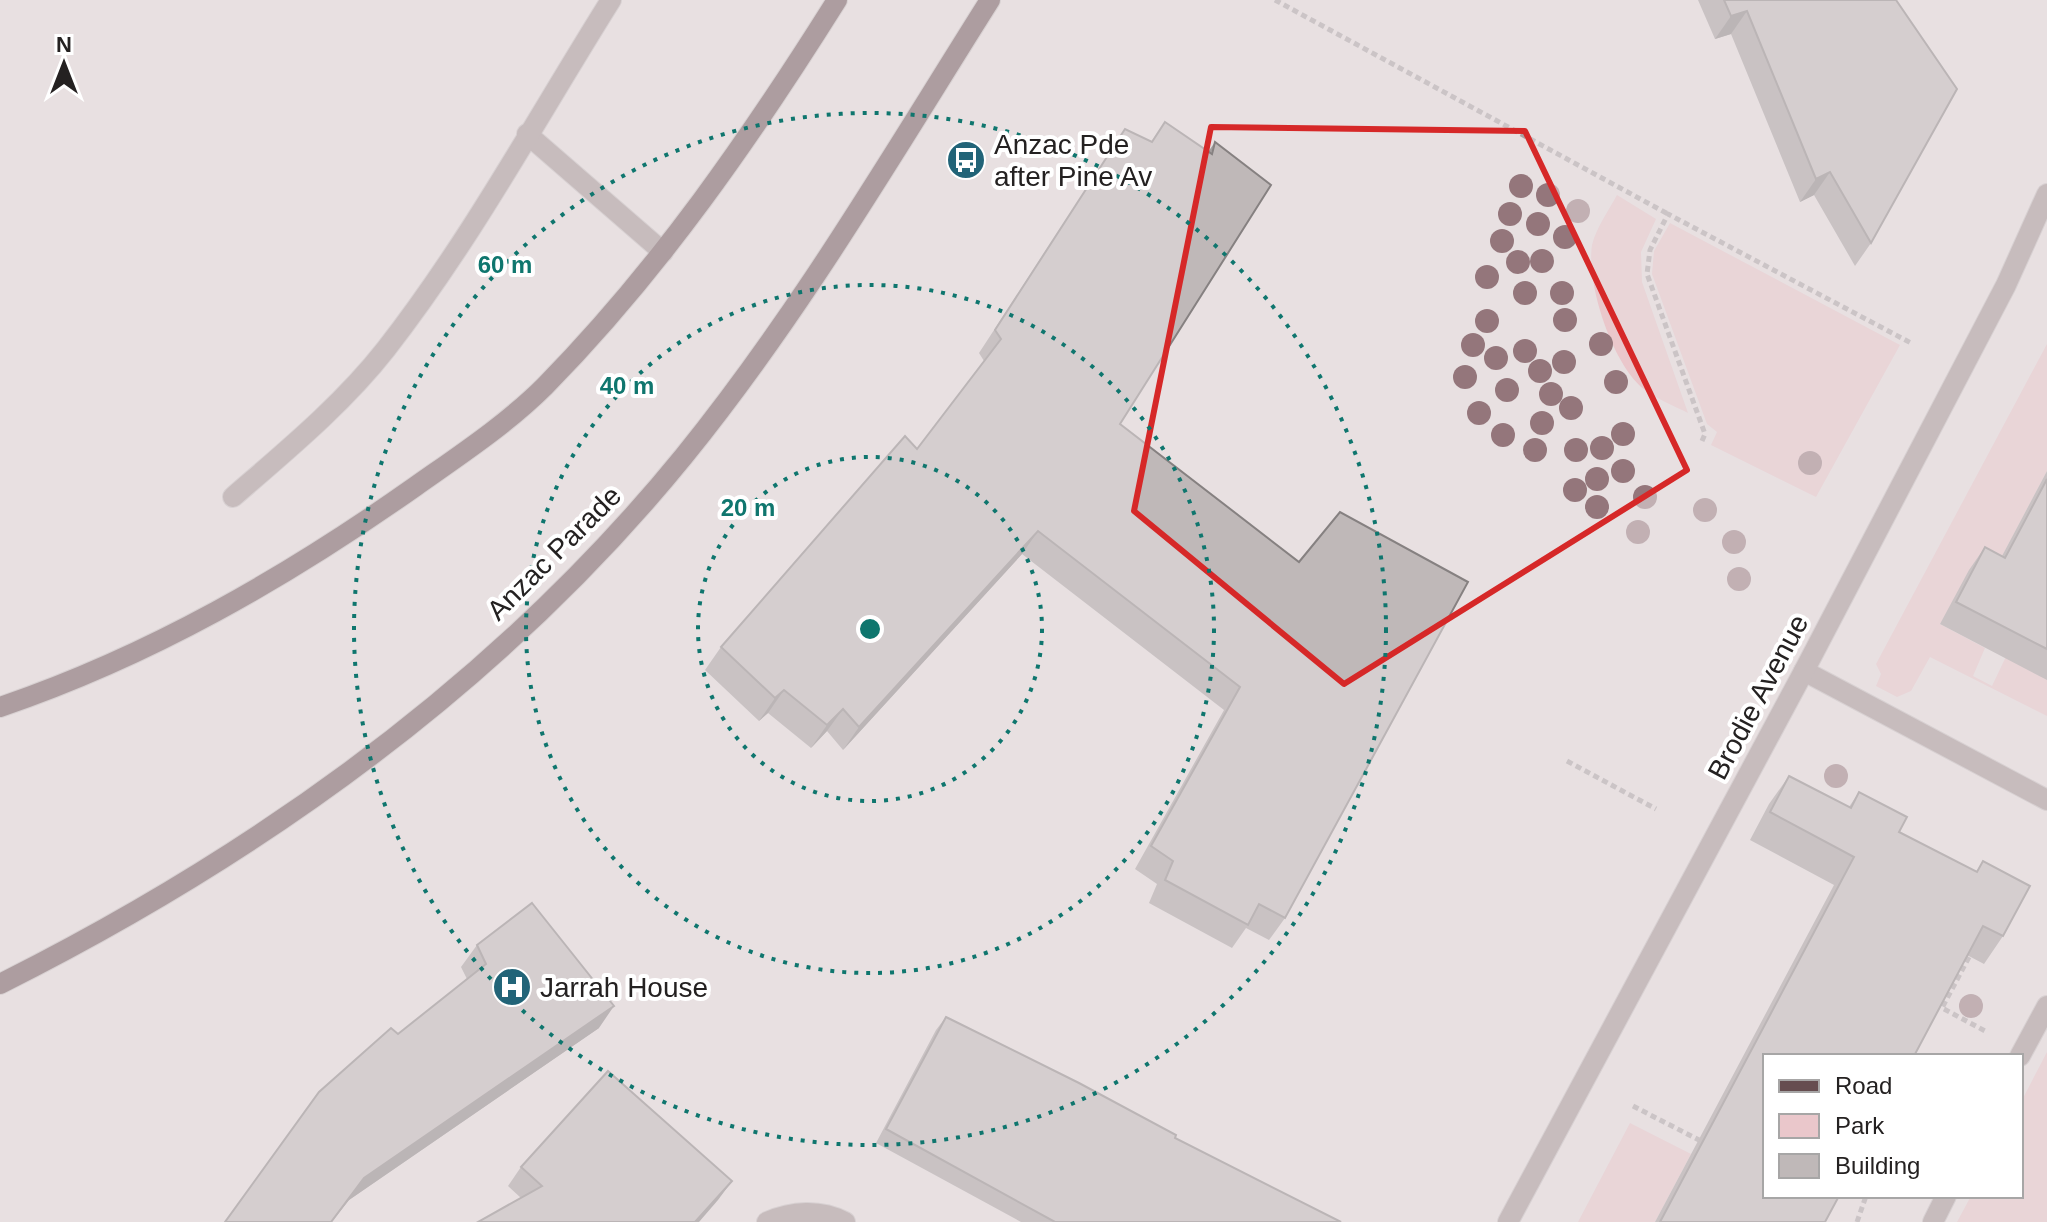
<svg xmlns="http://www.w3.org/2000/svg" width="2047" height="1222" font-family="Arial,sans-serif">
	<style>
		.green { fill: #eac7cb }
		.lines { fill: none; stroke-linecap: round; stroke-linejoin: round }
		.minor-casing { stroke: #c5bebe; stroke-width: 22 }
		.major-casing { stroke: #c5bebe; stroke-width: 22 }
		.path { stroke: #a9a3a4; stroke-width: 5; stroke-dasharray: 6 4; stroke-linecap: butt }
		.minor { stroke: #9f9091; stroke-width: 20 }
		.major { stroke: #664d50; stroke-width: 20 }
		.tree { fill: #94767b }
		.wall { fill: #a49e9e }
		.shaded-wall { fill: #868181 }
		.building { fill: #bfb8b8; stroke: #868181; stroke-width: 2 }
		.marked { fill: none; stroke: #d62828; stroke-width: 6; stroke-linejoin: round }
		.ring { fill: none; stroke: #0f766e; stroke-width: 4; stroke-dasharray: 4 8 }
		.labels { text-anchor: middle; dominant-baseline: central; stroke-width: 8; stroke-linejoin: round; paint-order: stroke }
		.poi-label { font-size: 28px; fill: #242121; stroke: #fff; text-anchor: start }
		.street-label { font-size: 28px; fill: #242121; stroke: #fff }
		.centre { fill: #0f766e; stroke: #fff; stroke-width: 4 }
		.ring-label { font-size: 24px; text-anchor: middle; font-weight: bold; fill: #0f766e; stroke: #fff; stroke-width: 8; stroke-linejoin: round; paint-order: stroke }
	</style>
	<rect width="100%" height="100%" fill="#e8e0e1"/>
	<g class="green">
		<path d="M1617,195L1656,219L1641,252L1642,282L1688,413C1674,406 1657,399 1644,389C1613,365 1586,284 1592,245C1596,228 1609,210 1617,195Z"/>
		<path d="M1670,223L1900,345L1816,497L1711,445L1717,432L1707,424L1652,274L1654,251Z"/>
		<path d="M2047,344V471L1989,581L1940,624L1985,648L1973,676L1992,686L2011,646L2047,665V716L1930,657L1911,691L1897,697L1876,686L1881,674L1876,664Z"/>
		<path d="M2047,1052V1222H1957L1971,1196H2021V1102Z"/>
		<path d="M1630,1123L1691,1154L1655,1222H1578Z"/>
	</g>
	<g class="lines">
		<g class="minor-casing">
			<g id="minor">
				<path d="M527,134L663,252"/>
				<path d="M233,497C286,451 343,404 386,349C471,240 538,116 611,0"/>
				<path d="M1804,671L2047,800"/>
				<path d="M2020,1056L2047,1006"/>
				<path d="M767,1222C792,1211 820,1209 845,1222"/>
				<path d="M1508,1222L1804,671L2006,285L2047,194"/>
				<path d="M1933,1222L1946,1196"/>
			</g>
		</g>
		<g class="major-casing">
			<g id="major">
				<path d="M0,707C150,656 287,577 416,486C460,455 507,424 545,386C659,270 751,137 837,0"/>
				<path d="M0,984C259,854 500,682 684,456C800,313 892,155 990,0"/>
			</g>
		</g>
		<g class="path">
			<path d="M1275,0L1668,214"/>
			<path d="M1702,441L1705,434L1647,274L1650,250L1668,214L1911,343"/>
			<path d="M1567,761L1656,809"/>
			<path d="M1969,957L1942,1008L1987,1032"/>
			<path d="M1633,1106L1699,1140"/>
			<path d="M1857,1222L1866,1196"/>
		</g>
		<use href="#minor" class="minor"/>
		<use href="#major" class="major"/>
	</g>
	<g class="tree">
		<circle cx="1521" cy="186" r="12"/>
		<circle cx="1548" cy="195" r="12"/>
		<circle cx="1578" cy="211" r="12"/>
		<circle cx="1510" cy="214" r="12"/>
		<circle cx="1538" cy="224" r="12"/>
		<circle cx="1565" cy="237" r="12"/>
		<circle cx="1502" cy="241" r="12"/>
		<circle cx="1542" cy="261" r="12"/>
		<circle cx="1518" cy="262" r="12"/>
		<circle cx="1487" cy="277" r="12"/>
		<circle cx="1525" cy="293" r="12"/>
		<circle cx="1562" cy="293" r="12"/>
		<circle cx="1565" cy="320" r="12"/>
		<circle cx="1487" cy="321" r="12"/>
		<circle cx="1601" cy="344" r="12"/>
		<circle cx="1473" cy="345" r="12"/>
		<circle cx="1525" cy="351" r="12"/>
		<circle cx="1496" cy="358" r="12"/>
		<circle cx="1564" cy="362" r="12"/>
		<circle cx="1540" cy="371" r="12"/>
		<circle cx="1465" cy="377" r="12"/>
		<circle cx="1616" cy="382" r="12"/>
		<circle cx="1507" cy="390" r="12"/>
		<circle cx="1551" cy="394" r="12"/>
		<circle cx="1571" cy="408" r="12"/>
		<circle cx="1479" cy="413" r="12"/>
		<circle cx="1542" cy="423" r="12"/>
		<circle cx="1623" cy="434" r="12"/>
		<circle cx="1503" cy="435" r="12"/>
		<circle cx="1602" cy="448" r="12"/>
		<circle cx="1535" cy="450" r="12"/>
		<circle cx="1576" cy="450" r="12"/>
		<circle cx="1810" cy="463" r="12"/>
		<circle cx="1623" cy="471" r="12"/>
		<circle cx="1597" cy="479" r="12"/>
		<circle cx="1575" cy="490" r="12"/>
		<circle cx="1645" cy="497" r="12"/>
		<circle cx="1597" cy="507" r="12"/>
		<circle cx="1705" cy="510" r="12"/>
		<circle cx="1638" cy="532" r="12"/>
		<circle cx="1734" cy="542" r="12"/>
		<circle cx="1739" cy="579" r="12"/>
		<circle cx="1836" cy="776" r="12"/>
		<circle cx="1971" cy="1006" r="12"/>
	</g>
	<g class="wall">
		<path d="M1698,0H1896L1871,243L1855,266L1814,195L1800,202L1731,34L1715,39Z"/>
		<path d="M1165,122L1208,152L1215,142L1120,424L1299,562L1285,918L1269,940L1246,928L1232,948L1149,903L1157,884L1135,869L1224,710L1022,554L843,750L827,731L811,748L768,713L759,721L705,670L721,647L917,449L984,361L979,353L1125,129L1151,142Z"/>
		<path d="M2047,471V680L1940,624L1969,570L1985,547L2002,556Z"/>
		<path d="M1789,776L1849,807L1859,792L1899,832L1976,872L1983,861L2003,936L1984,964L1967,955L1825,1222H1655L1834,885L1750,840L1769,804Z"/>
		<path d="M477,945L599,1028L349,1200L332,1222H225L398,1034L467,979L461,967Z"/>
		<path d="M946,1017L1175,1138L1341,1222H1021L876,1143L936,1030Z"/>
		<path d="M521,1167L718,1200L521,1198L508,1186Z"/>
	</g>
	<g class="shaded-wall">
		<path d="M1747,11L1731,34L1715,39L1731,16Z"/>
		<path d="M1830,172L1814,195L1800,202L1816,179Z"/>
		<path d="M1038,531L1022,554L843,750L859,727Z"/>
		<path d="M784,690L768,713L759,721L775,698Z"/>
		<path d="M843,709L827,731L811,748L827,725Z"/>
		<path d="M614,1006L599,1028L349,1200L331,1222L364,1178Z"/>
		<path d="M732,1181L718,1200L699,1222H695Z"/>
	</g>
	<g class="building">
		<path d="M1724,0H1896L1957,89L1871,243L1830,172L1816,179L1747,11L1731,16Z"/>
		<path d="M1165,122L1212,154L1215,142L1271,185L1120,424L1299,562L1340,512L1468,582L1285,918L1259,904L1248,925L1165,880L1173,861L1151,846L1240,687L1038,531L859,727L843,709L827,725L784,690L775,698L721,647L905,436L917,449L1001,339L995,330L1125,129L1152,142Z"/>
		<path d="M2047,479V649L1956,602L1985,547L2005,558Z"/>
		<path d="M1789,776L1851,808L1859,792L1907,817L1899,832L1977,872L1983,861L2030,886L2003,936L1983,926L1914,1056H1765V1196H1839L1825,1222H1660L1854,857L1770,812Z"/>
		<path d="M532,903L614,1006L364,1178L331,1222H225L319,1092L391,1028L398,1034L486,964L477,945Z"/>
		<path d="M946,1017L1079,1083L1176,1135L1175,1138L1341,1222H1055L886,1129Z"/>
		<path d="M608,1071L732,1181L695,1222H478L542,1186L521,1167Z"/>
	</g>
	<path d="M0 0H2047V1222H0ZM1211,127L1525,131L1687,470L1344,684L1134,511Z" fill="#e8e0e1" fill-opacity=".55" fill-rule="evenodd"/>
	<path class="marked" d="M1211,127L1525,131L1687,470L1344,684L1134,511Z"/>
	<g class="ring">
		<circle cx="870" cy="629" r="172"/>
		<circle cx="870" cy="629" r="344"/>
		<circle cx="870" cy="629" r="516"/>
	</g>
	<defs>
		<g id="bus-disc" transform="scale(2)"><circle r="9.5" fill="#226478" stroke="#fff"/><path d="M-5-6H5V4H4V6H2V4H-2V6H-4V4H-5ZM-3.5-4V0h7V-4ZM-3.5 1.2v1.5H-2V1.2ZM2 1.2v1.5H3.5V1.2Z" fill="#fff"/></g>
		<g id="hospital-disc" transform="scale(2)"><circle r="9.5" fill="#226478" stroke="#fff"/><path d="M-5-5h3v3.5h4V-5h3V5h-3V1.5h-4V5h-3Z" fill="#fff"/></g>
	</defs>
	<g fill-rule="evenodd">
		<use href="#bus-disc" x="966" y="160"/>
		<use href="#hospital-disc" x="512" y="987"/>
	</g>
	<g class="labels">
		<g class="poi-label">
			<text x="994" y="144">Anzac Pde<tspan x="994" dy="32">after Pine Av</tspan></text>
			<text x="540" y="987">Jarrah House</text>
		</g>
		<g class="street-label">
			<text transform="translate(554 553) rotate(-45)">Anzac Parade</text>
			<text transform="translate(1758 697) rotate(-62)">Brodie Avenue</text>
		</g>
	</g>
	<circle cx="870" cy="629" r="12" class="centre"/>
	<g class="ring-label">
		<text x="505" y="273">60 m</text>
		<text x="627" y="394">40 m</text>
		<text x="748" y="516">20 m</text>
	</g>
	<rect x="1763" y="1054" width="260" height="144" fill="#ffffff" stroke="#a7a6a6" stroke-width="2"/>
	<rect x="1779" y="1080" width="40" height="12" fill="#664d50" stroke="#a7a6a6" stroke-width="2"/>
	<text x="1835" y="1094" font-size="24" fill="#242121">Road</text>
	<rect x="1779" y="1114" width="40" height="24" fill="#eac7cb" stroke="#a7a6a6" stroke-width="2"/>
	<text x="1835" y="1134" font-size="24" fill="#242121">Park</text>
	<rect x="1779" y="1154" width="40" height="24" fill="#bfb8b8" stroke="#a7a6a6" stroke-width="2"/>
	<text x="1835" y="1174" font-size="24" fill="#242121">Building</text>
	<g transform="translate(64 64)" stroke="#ffffff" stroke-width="6" paint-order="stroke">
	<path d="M0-6L14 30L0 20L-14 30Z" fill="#242121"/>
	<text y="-12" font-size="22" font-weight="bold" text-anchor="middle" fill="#242121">N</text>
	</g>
</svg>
